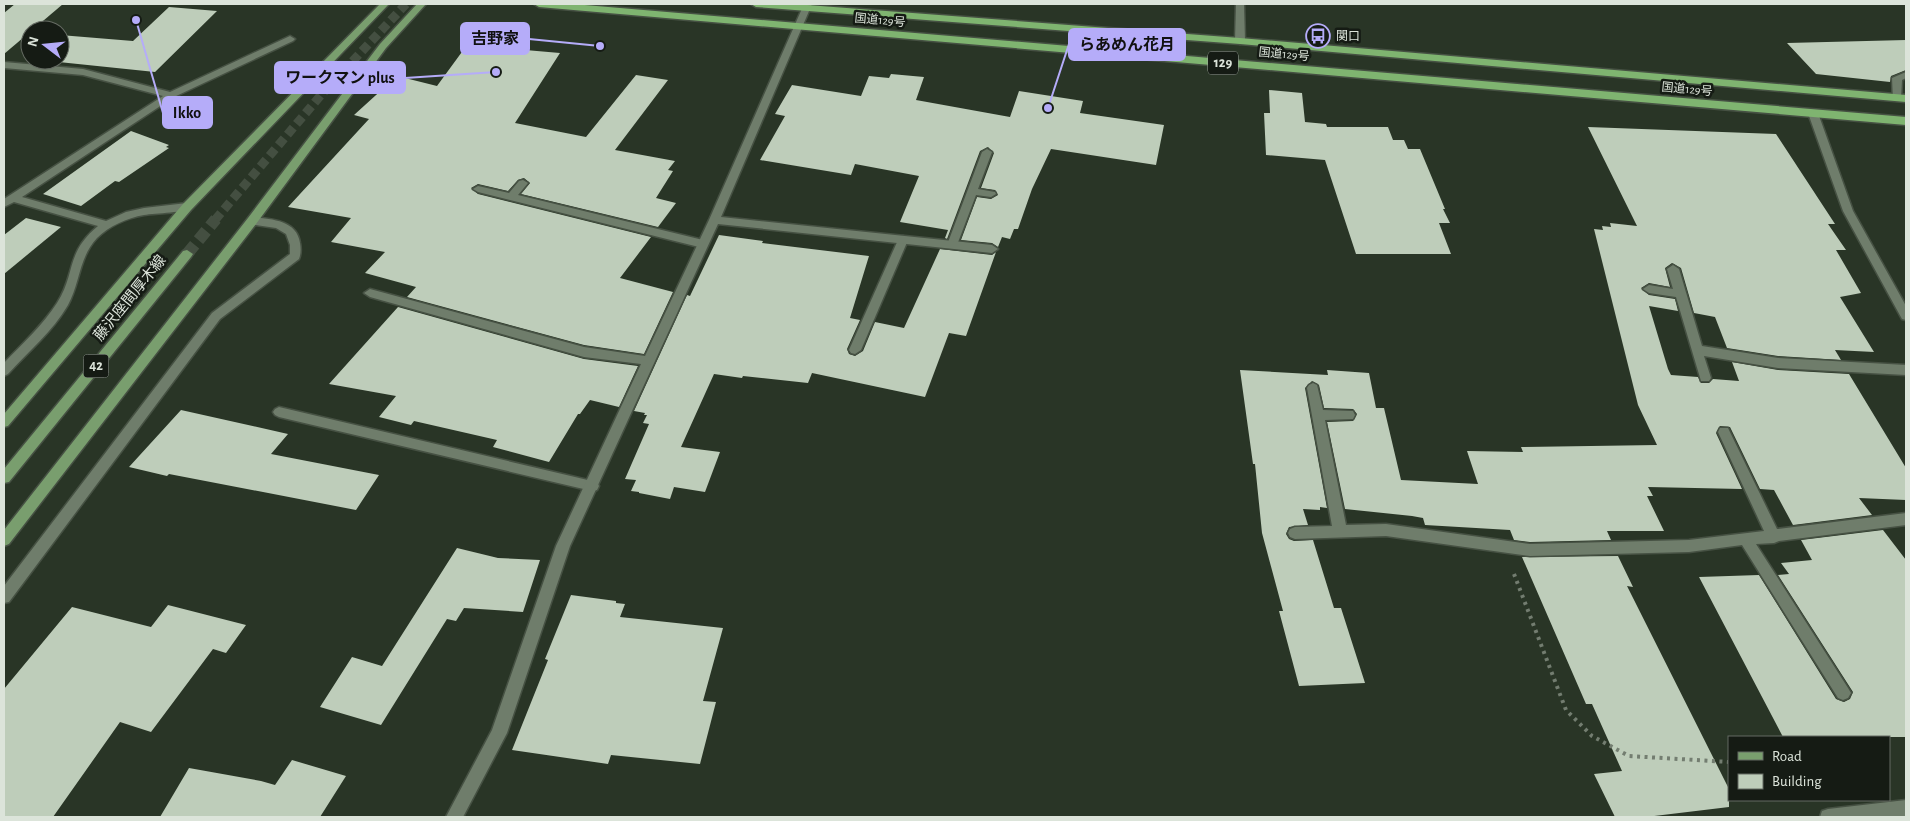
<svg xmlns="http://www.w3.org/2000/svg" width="1910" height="821" font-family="'Alegreya Sans','Noto Sans JP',sans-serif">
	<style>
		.building { fill: #becdba }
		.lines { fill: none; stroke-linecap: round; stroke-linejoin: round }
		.primary-tunnel-far1 { stroke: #444f41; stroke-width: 9; stroke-dasharray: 9 5; stroke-linecap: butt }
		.primary-tunnel { stroke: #444f41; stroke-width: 12; stroke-dasharray: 12 6; stroke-linecap: butt }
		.lane-casing { stroke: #465143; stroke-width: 3 }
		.street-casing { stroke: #465143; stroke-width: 3 }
		.primary-casing { stroke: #465143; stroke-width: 3 }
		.highway-casing { stroke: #465143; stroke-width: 3 }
		.path { stroke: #737d70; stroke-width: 4; stroke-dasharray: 3 4.5; stroke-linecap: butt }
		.lane { fill: #6f7d6b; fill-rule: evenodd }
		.street { fill: #6f7d6b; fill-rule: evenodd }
		.primary { fill: #799e6e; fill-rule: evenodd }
		.highway { fill: #7fb470; fill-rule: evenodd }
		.labels { text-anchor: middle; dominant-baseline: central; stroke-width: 5; stroke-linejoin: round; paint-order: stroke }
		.far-street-label { font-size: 12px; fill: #dce4da; stroke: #151b14 }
		.far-poi-label { font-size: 12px; fill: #dce4da; stroke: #151b14; text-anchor: start }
		.shield { fill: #151b14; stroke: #a0a89f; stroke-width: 1 }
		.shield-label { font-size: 14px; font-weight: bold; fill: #dce4da }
		.street-label { font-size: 15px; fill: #dce4da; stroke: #151b14 }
		.leader { fill: none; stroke: #b5acf9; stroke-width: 2 }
		.callout-dot { fill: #b5acf9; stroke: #151b14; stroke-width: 2 }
		.callout { fill: #b5acf9; stroke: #b5acf9; stroke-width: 2 }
		.callout-label { font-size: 16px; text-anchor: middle; font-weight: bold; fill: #111 }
	</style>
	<rect width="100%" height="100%" fill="#293526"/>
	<g class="building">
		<path d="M15,4H63L4,54V13Z"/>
		<path d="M169,7L217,11L155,72L49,61L60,60V35L133,41Z"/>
		<path d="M1906,40V70L1891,76L1890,82L1816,74L1787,43Z"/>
		<path d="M467,45L560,53L515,123L586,137L636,75L668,80L615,150L675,161L668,170L673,171L656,198L676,203L658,227L521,194L530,183L524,178L518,180L508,191L478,184L471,188L478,194L651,237L620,278L673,292L644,354L584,345L407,297L416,287L365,273L385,252L331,242L351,218L288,207L369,119L354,115L397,76L437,86Z"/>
		<path d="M891,74L924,77L916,100L1010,117L1019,91L1083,101L1080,113L1164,125L1156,165L1051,149L1032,189L1018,229H1014L1010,239L1002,237L998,247L992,243L961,240L977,197L991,199L998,195L995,190L981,188L994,153L988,147L980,151L947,239L945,238L948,230L900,222L919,176L855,164L851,175L760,160L785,116L775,114L792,85L861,96L869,76L889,78Z"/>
		<path d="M1269,90L1302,93L1305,122L1326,124L1327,127H1388L1393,140H1404L1408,149H1420L1445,209H1443L1450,223H1439L1451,254H1356L1325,160L1266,155L1264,113H1270Z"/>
		<path d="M1588,127L1776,134L1835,224H1828L1846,250H1836L1861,293L1840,297L1874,352L1835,350L1841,360L1778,356L1727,348L1715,317L1694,313L1681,268L1672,263L1665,268L1670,287L1649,283L1641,288L1649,295L1675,299L1678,311L1649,306L1668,369L1671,375L1698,377L1701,383H1709L1713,379L1739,381L1732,362L1778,370L1849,374L1906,468V500L1859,498L1872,515L1793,525L1774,490L1760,489L1730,427L1720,426L1716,433L1742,489L1648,487L1653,496H1647L1664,531H1607L1611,540L1530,542L1514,540L1510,530L1425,525L1423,518L1412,516L1345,509L1327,422L1353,421L1357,414L1353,409L1324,408L1319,385L1312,381L1305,388L1327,508L1320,507V510L1303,509L1308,525L1289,527L1286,534L1289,539L1294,541L1313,540L1334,608H1341L1365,683L1299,686L1279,611H1283L1262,533L1255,464H1253L1240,370L1328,375L1327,370L1369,373L1376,408H1384L1401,480L1478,484L1467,451L1523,452L1521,447L1657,445L1638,405L1594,229L1603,230L1602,226L1611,227L1610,223L1637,226Z"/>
		<path d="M131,131L169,145L166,147L169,148L119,182L115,181L81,206L43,194Z"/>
		<path d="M26,218L61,227L4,274V235Z"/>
		<path d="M719,235L763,241L762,243L869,256L850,318L860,320L847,349L849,354L855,356L863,351L875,322L904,328L940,249L992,255L996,252L966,336L949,333L925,397L812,373L808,383L743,376L742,378L714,374L681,447L720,452L705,492L674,487L670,499L639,493V492L631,491L636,480L625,479L649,424L643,423L647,415H644L645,413L634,411L687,295L690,296Z"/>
		<path d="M398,307L584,359L638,366L619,407L590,400L580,414H578L549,462L493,447L497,440L414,421L411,425L379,417L396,396L329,384Z"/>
		<path d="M181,410L288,434L271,454L379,475L356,510L169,474L167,476L129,467Z"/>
		<path d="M1883,530L1906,560V737H1783L1699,577L1759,575L1836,699L1844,702L1850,699L1853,692L1778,575L1789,574L1781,563L1812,560L1801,540Z"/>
		<path d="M457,548L498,558L540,560L523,612L464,608L456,621L447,619L381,725L320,707L352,657L382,666Z"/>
		<path d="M1618,556L1633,587L1627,586L1729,789V807L1646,817H1615L1594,774L1622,771L1592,704H1586L1522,557Z"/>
		<path d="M571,595L616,601V603L625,604L620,617L723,628L703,701L716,702L700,764L611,755L608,764L512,750L548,660L545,659Z"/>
		<path d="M168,605L246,625L226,653L213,649L151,732L120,722L53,817H4V689L72,607L151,627Z"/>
		<path d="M292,760L346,776L320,817H160L189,768L261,781L275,785Z"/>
	</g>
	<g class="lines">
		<path class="primary-tunnel-far1" d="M215,220L321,95L406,4"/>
		<path class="primary-tunnel" d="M187,254L216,219"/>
		<g class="lane-casing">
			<g id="lane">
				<path d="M1906,72V78L1902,80L1901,98L1899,100H1893L1892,78Z"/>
				<path d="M987,149L992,152L978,189L995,192L996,194L991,197L976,195L957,245L956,248H948L947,245L982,152Z"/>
				<path d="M523,180L528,183L518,195L703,240L708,244L703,248L478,192L473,189L478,186L509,193L519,181Z"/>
				<path d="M903,236L908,240L861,350L855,354L851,353L849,350L898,240Z"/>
				<path d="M1673,265L1679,269L1702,346L1778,358L1906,365V375L1778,368L1704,356L1711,378L1709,381H1701L1676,297L1649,293L1643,289L1649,285L1673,289L1667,269Z"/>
				<path d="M1313,383L1317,385L1323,410L1353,411L1355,415L1353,419L1325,420L1346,525L1386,524L1530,544L1689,540L1764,531L1718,432L1720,428H1728L1777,529L1906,513V525L1779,541L1774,543L1756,544L1848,688L1851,693L1848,698L1843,700L1838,698L1742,545L1689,552L1530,556L1386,536L1295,539L1290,537L1288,533L1290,529L1295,527L1332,526L1307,388L1309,385Z"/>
				<path d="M279,407L592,481L597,482L599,486L597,490L592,491L279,417L275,415L273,412L275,409Z"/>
			</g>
		</g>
		<g class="street-casing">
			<g id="street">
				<path d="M804,4H812L721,217L992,245L998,249L992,253L718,224L570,546L507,733L463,817H446L492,730L556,546L641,364L584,357L370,297L364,293L370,289L584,347L645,356L709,220Z"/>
				<path d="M1236,4H1244L1245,41L1240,44L1235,41Z"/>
				<path d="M290,36L295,39L293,41L174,97L22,197L106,221L126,212L144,208L187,203L192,207C187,213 155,213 144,215C127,218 109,226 97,238C79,257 80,283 68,305C53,331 28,352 8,374L4,376V363C22,344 43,325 57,303C76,274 65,253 98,226L14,202L4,207V199L163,96L83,75L4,68V62L83,69L170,92Z"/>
				<path d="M1813,110L1818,113L1853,211L1906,306V320L1902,319L1843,211L1808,113Z"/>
				<path d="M252,217C271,219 297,220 300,243C301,248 301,254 299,259L220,319L9,602L4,603V586L212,313L290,254V245L286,234L276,228L248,224L247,221Z"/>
				<path d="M1906,800V816L1820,817L1822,811L1828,809Z"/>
			</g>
		</g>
		<g class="primary-casing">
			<g id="primary">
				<path d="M380,4H389L191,210L8,426L4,427V414L183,204Z"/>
				<path d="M417,4H426L386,48L256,224L9,544L4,546V530L248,218L380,44Z"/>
				<path d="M187,250L193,254L191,257L9,482L4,483V469L183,251Z"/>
			</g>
		</g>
		<g class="highway-casing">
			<g id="highway">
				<path d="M534,4H573L1906,117V125L539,7Z"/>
				<path d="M751,4H794L1240,38L1906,95V102L1240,44L756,7Z"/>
			</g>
		</g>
		<path class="path" d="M1514,574L1566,710L1592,736L1629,756L1729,762"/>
		<use href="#lane" class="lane"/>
		<use href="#street" class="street"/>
		<use href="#primary" class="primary"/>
		<use href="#highway" class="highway"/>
	</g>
	<defs>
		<g id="bus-ring" transform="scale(1.25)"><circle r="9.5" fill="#151b14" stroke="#b5acf9" stroke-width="1.5"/><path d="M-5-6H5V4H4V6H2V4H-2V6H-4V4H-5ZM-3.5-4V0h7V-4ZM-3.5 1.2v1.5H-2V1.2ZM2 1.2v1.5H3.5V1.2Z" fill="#b5acf9"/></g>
	</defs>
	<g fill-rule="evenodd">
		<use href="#bus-ring" x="1318" y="36"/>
	</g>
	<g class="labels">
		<g class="far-street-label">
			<text transform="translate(880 20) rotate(5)">国道129号</text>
			<text transform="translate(1284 54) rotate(5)">国道129号</text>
			<text transform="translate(1687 89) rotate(5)">国道129号</text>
		</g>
		<g class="far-poi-label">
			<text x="1336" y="36">関口</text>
		</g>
		<g class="shield">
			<rect x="1208" y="51.5" width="30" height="23" rx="4"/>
			<rect x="83.5" y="354.5" width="25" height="23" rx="4"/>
		</g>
		<g class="shield-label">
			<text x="1223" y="63">129</text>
			<text x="96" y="366">42</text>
		</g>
		<g class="street-label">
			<text transform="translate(130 298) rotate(-51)">藤沢座間厚木線</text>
		</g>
	</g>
	<path class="leader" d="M600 46L529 39M1048 108L1069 44M496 72L405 78M136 20L163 113"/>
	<g class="callout-dot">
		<circle cx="600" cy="46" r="5"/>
		<circle cx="1048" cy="108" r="5"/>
		<circle cx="496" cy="72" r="5"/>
		<circle cx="136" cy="20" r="5"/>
	</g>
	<g class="callout">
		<rect x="461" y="23" width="68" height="31" rx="5"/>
		<rect x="1069" y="29" width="116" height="31" rx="5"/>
		<rect x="275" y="62" width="130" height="31" rx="5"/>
		<rect x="163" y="97" width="49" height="31" rx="5"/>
	</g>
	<g class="callout-label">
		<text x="495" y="44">吉野家</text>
		<text x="1127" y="50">らあめん花月</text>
		<text x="340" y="83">ワークマン plus</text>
		<text x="187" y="118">Ikko</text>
	</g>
	<rect width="1910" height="821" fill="none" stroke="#dce4da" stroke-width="10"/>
	<rect x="1728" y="736" width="162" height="65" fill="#151b14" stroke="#656b63"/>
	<rect x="1738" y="752" width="25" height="8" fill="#799e6e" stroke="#656b63"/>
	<text x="1772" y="761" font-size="15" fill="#dce4da">Road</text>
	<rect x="1738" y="774" width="25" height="15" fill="#becdba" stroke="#656b63"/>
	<text x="1772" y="786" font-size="15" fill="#dce4da">Building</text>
	<g transform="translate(45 45) rotate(286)"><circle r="24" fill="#151b14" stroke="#656b63"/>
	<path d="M0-4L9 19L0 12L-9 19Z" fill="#b5acf9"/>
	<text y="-8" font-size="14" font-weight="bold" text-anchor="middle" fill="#dce4da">N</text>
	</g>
</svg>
